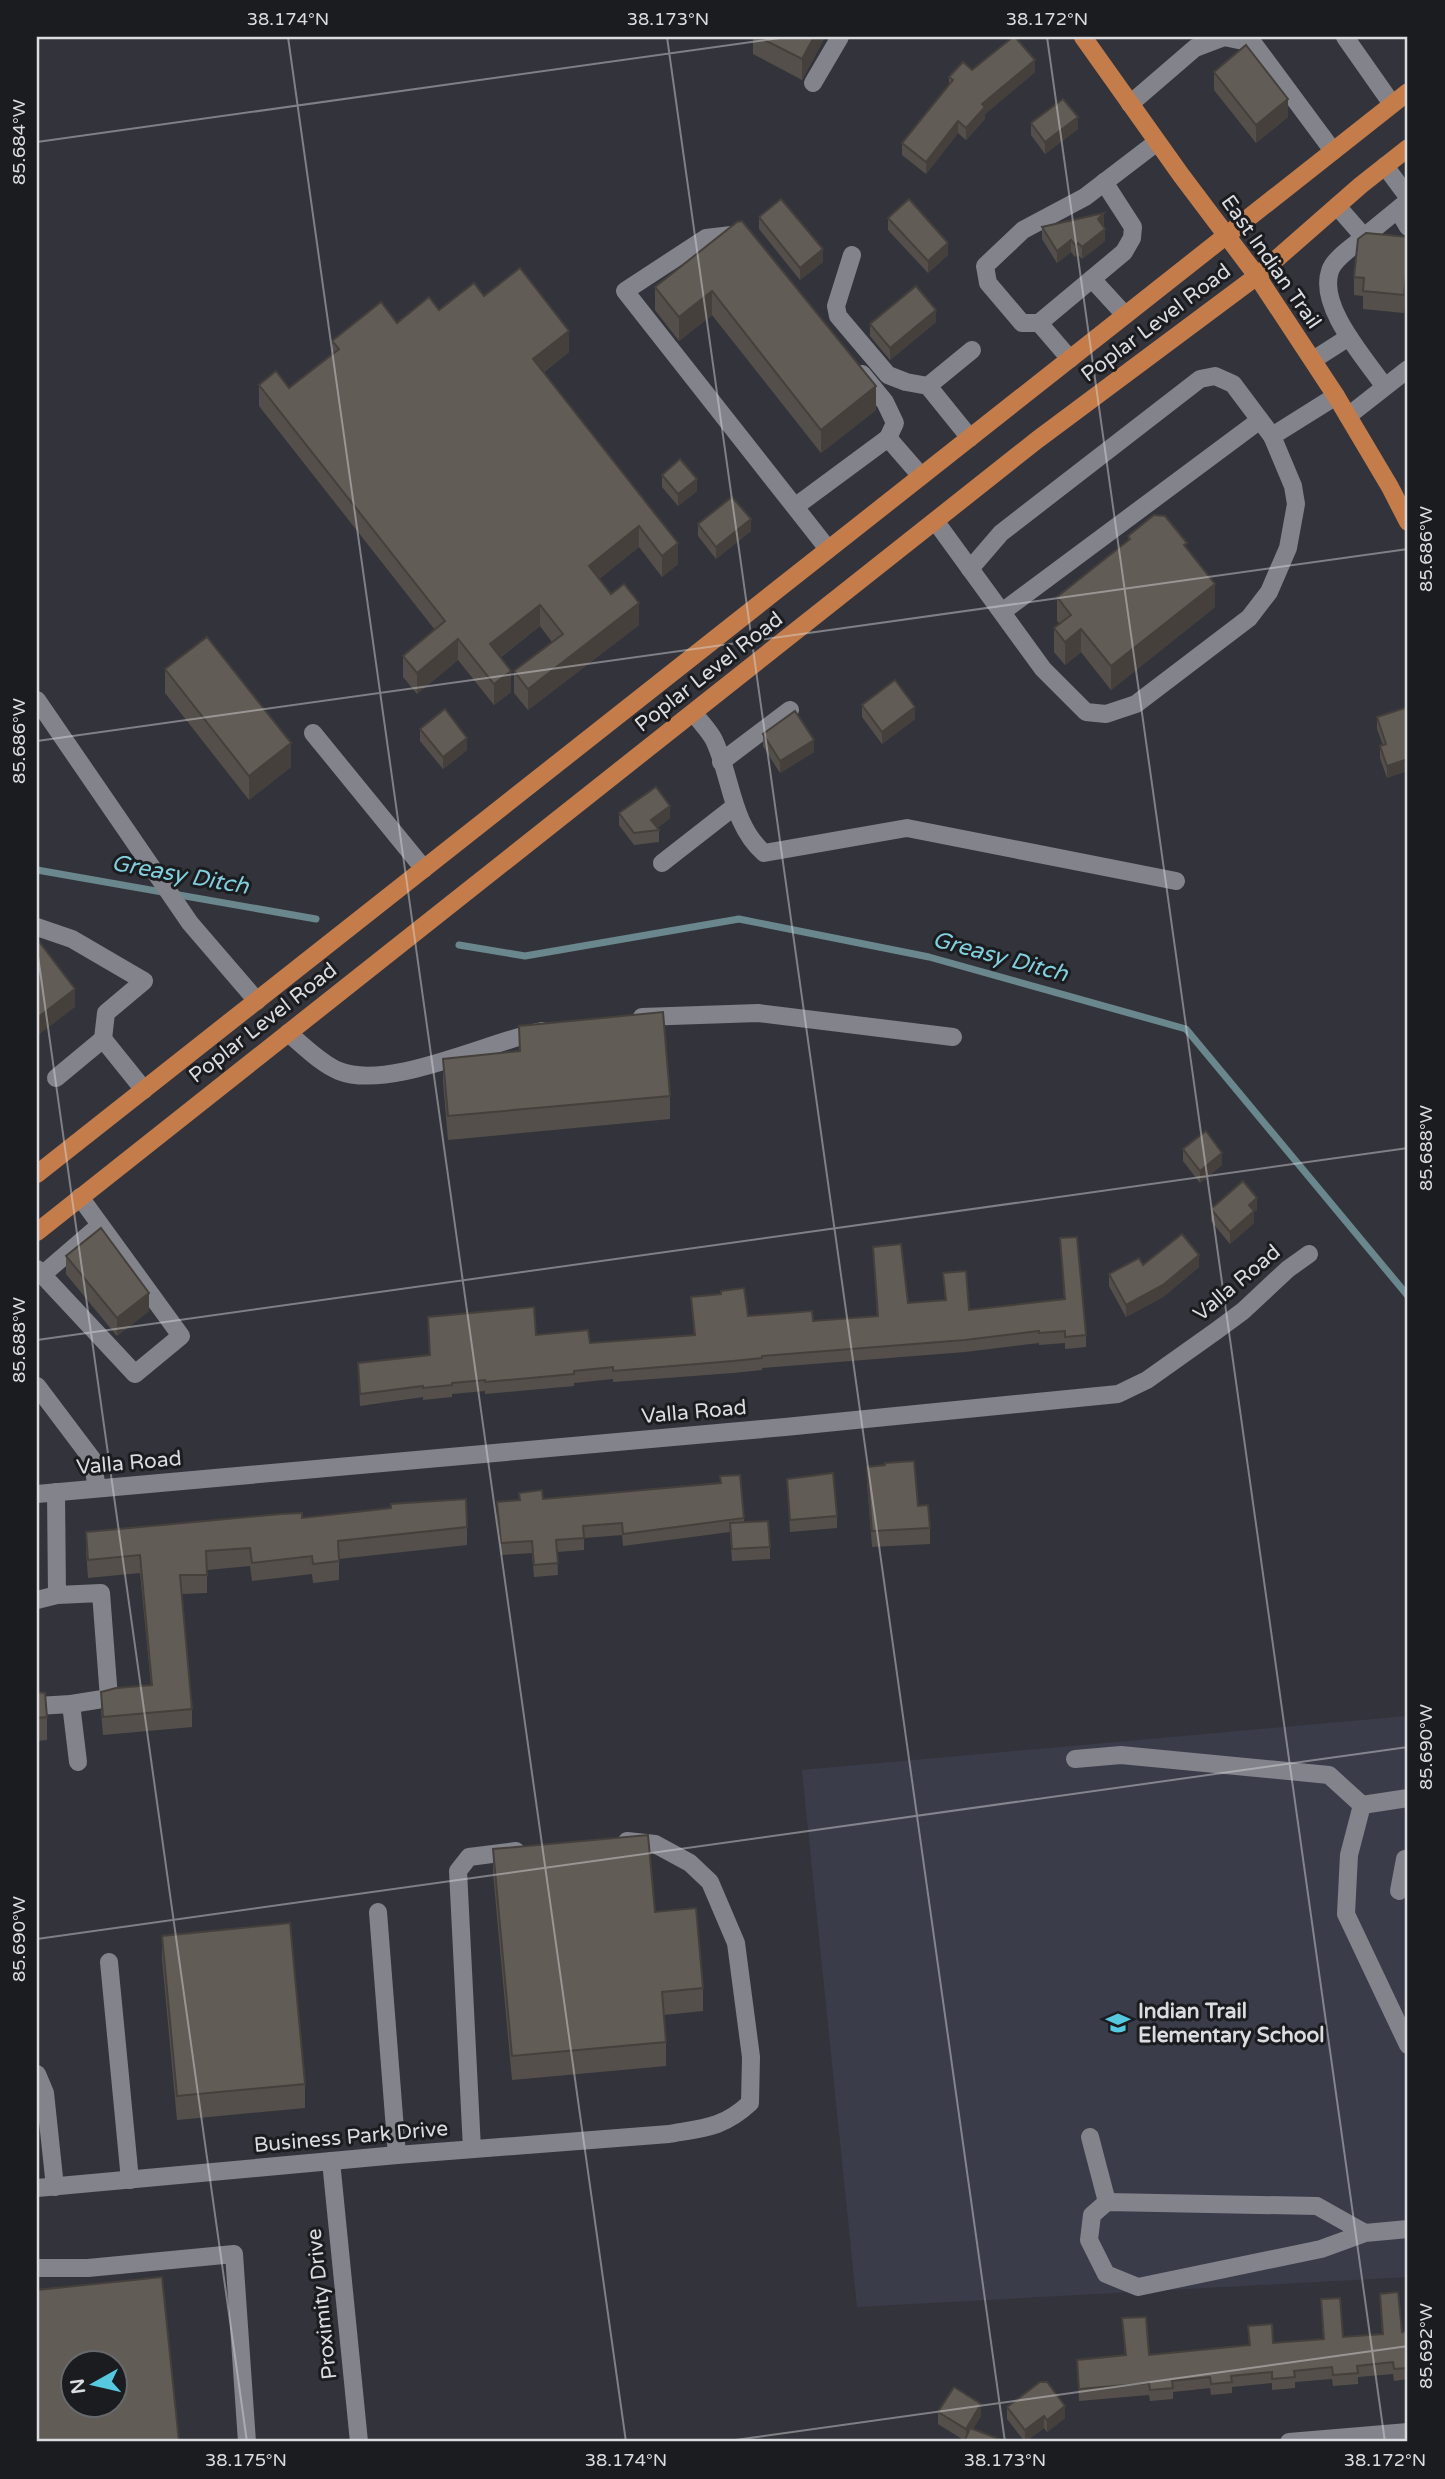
<svg xmlns="http://www.w3.org/2000/svg" width="1445" height="2479" font-family="'Varela Round',sans-serif">
	<style>
		.built { fill: #3b3c49 }
		.lines { fill: none; stroke-linecap: round; stroke-linejoin: round }
		.stream { stroke: #69878d; stroke-width: 7 }
		.minor { stroke: #82838b; stroke-width: 18 }
		.major { stroke: #c37c4a; stroke-width: 18 }
		.wall { fill: #544f4a }
		.shaded-wall { fill: #45403c }
		.building { fill: #625c56; stroke: #45403c; stroke-width: 2; fill-rule: evenodd }
		.ticks { fill: none; stroke: #dbdce0; stroke-width: 2; stroke-opacity: 0.45 }
		.labels { text-anchor: middle; dominant-baseline: central; stroke-width: 6; stroke-linejoin: round; paint-order: stroke }
		.street-label { font-size: 21px; fill: #dbdce0; stroke: #1b1c1f }
		.poi-label { font-size: 21px; font-weight: bold; fill: #dbdce0; stroke: #1b1c1f; text-anchor: start }
		.water-label { font-size: 23px; font-style: italic; fill: #82cfde; stroke: #1b1c1f }
		.neatline { fill: none; stroke: #dbdce0; stroke-width: 2.5 }
		.ticks-label { font-size: 18px; text-anchor: middle; fill: #dbdce0 }
	</style>
	<rect width="100%" height="100%" fill="#33343b"/>
	<path class="built" d="M1408,1716V2277L857,2307L802,1770Z"/>
	<g class="lines">
		<g class="stream">
			<path d="M37,870L316,919"/>
			<path d="M459,945L525,956L739,919L929,957L1186,1029L1408,1296"/>
		</g>
		<g class="minor">
			<path d="M1345,37L1392,104"/>
			<path d="M813,83L840,37"/>
			<path d="M1130,104L1195,48L1224,37L1253,43L1333,151"/>
			<path d="M1385,166L1408,197"/>
			<path d="M1337,206L1364,237L1408,201"/>
			<path d="M1398,210L1408,227"/>
			<path d="M740,234L706,238L625,291L828,549"/>
			<path d="M1364,237C1354,246 1334,258 1330,271C1318,307 1365,358 1384,386"/>
			<path d="M852,255L836,306L838,316L888,375L906,382L928,386L970,438"/>
			<path d="M1092,279L1125,315"/>
			<path d="M1039,323L1124,252L1132,238L1133,227L1104,182"/>
			<path d="M1070,359L1039,323H1022L988,283L985,266L1023,230L1085,197L1157,142"/>
			<path d="M1313,360L1349,337"/>
			<path d="M862,374L885,402L895,423L888,438"/>
			<path d="M928,386L972,350"/>
			<path d="M1348,416L1408,369"/>
			<path d="M796,506L888,438L921,476"/>
			<path d="M936,522L1043,669L1086,712L1106,714L1136,704L1249,618L1269,592L1288,548L1296,504L1293,486L1272,436L1336,396"/>
			<path d="M970,569L1001,533L1200,379L1215,376L1233,384L1272,436"/>
			<path d="M1002,612L1260,420"/>
			<path d="M37,700L190,923L257,1001"/>
			<path d="M694,713C700,722 709,730 714,740C732,778 731,824 764,853L907,828L1176,881"/>
			<path d="M313,733L424,869"/>
			<path d="M721,762L790,710"/>
			<path d="M662,863L735,806"/>
			<path d="M37,927L72,939L144,981L106,1013L103,1039"/>
			<path d="M642,1017L758,1013L953,1037"/>
			<path d="M288,1033C303,1045 321,1064 339,1071C389,1091 490,1041 542,1031"/>
			<path d="M56,1078L103,1039L144,1090"/>
			<path d="M37,1269L135,1374L181,1336L80,1197"/>
			<path d="M42,1275L100,1225"/>
			<path d="M37,1386L92,1459L97,1488"/>
			<path d="M37,1494L785,1427L1118,1394L1147,1380L1216,1331L1243,1311L1288,1269L1309,1254"/>
			<path d="M37,1600L57,1595"/>
			<path d="M71,1704L78,1762"/>
			<path d="M37,1706L71,1704L109,1698L101,1593L57,1595L56,1492"/>
			<path d="M1075,1759L1121,1755L1329,1775L1362,1805L1408,1798"/>
			<path d="M1362,1805L1349,1855L1346,1914L1408,2045"/>
			<path d="M1399,1891L1405,1859L1408,1858"/>
			<path d="M378,1912L397,2155"/>
			<path d="M109,1962L130,2180"/>
			<path d="M37,2074L45,2093L55,2187"/>
			<path d="M1090,2137L1107,2202"/>
			<path d="M472,2149L458,1871L469,1857L516,1851"/>
			<path d="M331,2161L359,2442"/>
			<path d="M37,2188L397,2155L669,2134C704,2128 723,2128 750,2103L751,2057L736,1943L710,1882L690,1863L655,1844L627,1841"/>
			<path d="M1365,2233L1317,2206L1107,2202L1092,2215L1089,2240L1106,2274L1138,2287L1321,2249L1365,2233L1408,2229"/>
			<path d="M37,2268H88L234,2254L247,2442"/>
			<path d="M1289,2442L1408,2432"/>
		</g>
		<g class="major">
			<path d="M1083,37L1181,175L1257,276L1336,396L1390,487L1408,522"/>
			<path d="M37,1174L1408,92"/>
			<path d="M37,1232L1037,440L1257,276L1361,185L1408,148"/>
		</g>
	</g>
	<g class="wall">
		<path d="M753,37H825L802,80L753,54Z"/>
		<path d="M972,70L1035,72L985,114V119L966,140L958,133L926,174L902,155V143L949,84V77Z"/>
		<path d="M1214,72L1288,117L1256,143L1214,90Z"/>
		<path d="M1031,123L1078,129L1045,154L1031,135Z"/>
		<path d="M759,217L823,262L800,280L759,229Z"/>
		<path d="M888,218L948,255L928,273L888,230Z"/>
		<path d="M737,222L876,410L821,453L712,315L679,341L655,310V287Z"/>
		<path d="M1103,226L1105,241L1082,259L1078,255L1075,257L1071,252L1057,263L1042,239V227L1104,226Z"/>
		<path d="M1408,237L1404,313L1363,309V296L1354,295V277Z"/>
		<path d="M484,296L569,352L544,372L678,564L662,577L639,547L599,579L611,594L639,625L528,710L514,693V671L552,642L540,626L501,657L511,692L494,705L458,660L417,694L403,677V656L435,630L259,406V385L289,388L332,354V341Z"/>
		<path d="M936,322L890,360L870,336V324Z"/>
		<path d="M662,475L697,491L678,506L662,487Z"/>
		<path d="M698,524L751,531L716,559L698,536Z"/>
		<path d="M1128,536L1187,549L1215,607L1111,690L1081,652L1065,665L1054,652V628L1060,624L1057,621V597L1128,541Z"/>
		<path d="M165,669L291,767L249,800L165,693Z"/>
		<path d="M862,705L915,719L882,744L862,717Z"/>
		<path d="M1408,707L1387,778L1380,758V746L1383,745L1377,729V717Z"/>
		<path d="M420,729L467,750L443,769L420,741Z"/>
		<path d="M763,734L814,752L780,773L763,746Z"/>
		<path d="M619,813L670,818L657,828L659,830V842L634,845L619,825Z"/>
		<path d="M519,1026L670,1096V1119L448,1140L443,1082V1059L519,1052Z"/>
		<path d="M1183,1149L1222,1165L1200,1183L1183,1161Z"/>
		<path d="M1211,1209L1257,1210L1254,1212V1223L1230,1244L1211,1221Z"/>
		<path d="M1060,1238L1086,1335V1347L1065,1349V1343L1039,1345V1343L965,1352L762,1368V1370L733,1373L613,1382V1379L574,1383V1386L485,1394V1391L452,1394V1397L423,1400V1397L360,1406L358,1363L430,1356L428,1317L536,1335L590,1343L694,1335L691,1297L748,1316L813,1321L877,1316L873,1247L908,1303L945,1300L943,1273L969,1310L1064,1299Z"/>
		<path d="M66,1256L149,1311L117,1336L66,1274Z"/>
		<path d="M1143,1265L1199,1267L1163,1297L1126,1317L1109,1286V1274Z"/>
		<path d="M867,1467L918,1506L930,1528V1544L872,1547L867,1483Z"/>
		<path d="M720,1476L744,1518V1522L770,1547V1559L732,1561L730,1532L623,1546L622,1535L584,1538V1550L557,1552L558,1575L534,1577L532,1553L501,1555L497,1514V1502L519,1500V1493L543,1499L720,1483Z"/>
		<path d="M787,1479L837,1516V1528L790,1532Z"/>
		<path d="M467,1527V1545L339,1559V1580L313,1583L312,1574L252,1581L250,1566L207,1570V1593L181,1594L192,1709V1727L103,1735L101,1711V1692L151,1685L140,1573L88,1578L86,1551V1532Z"/>
		<path d="M37,1692L47,1717V1740L37,1741Z"/>
		<path d="M493,1849L655,1912L703,1988V2011L664,2015L666,2042V2066L512,2080L493,1873Z"/>
		<path d="M162,1936L305,2084V2108L177,2120L162,1959Z"/>
		<path d="M1380,2294L1402,2332L1408,2331V2379L1394,2381L1393,2374L1358,2377V2384L1333,2386L1332,2379L1295,2382V2388L1272,2390V2383L1232,2387V2393L1211,2395L1210,2388L1173,2392V2399L1150,2401L1149,2395L1079,2401L1077,2360L1125,2355L1122,2318L1149,2355L1249,2345L1248,2326L1273,2343L1323,2339L1321,2299L1343,2337L1382,2334Z"/>
		<path d="M1007,2407L1065,2418L1047,2432L1044,2428L1025,2442L1007,2419Z"/>
		<path d="M938,2412L981,2416L965,2441L938,2424Z"/>
	</g>
	<g class="shaded-wall">
		<path d="M814,37H825L802,80V59Z"/>
		<path d="M1035,60V72L985,114V119L966,140V128L982,104Z"/>
		<path d="M1288,99V117L1256,143V125Z"/>
		<path d="M1078,117V129L1045,154V142Z"/>
		<path d="M958,121V133L926,174V162Z"/>
		<path d="M1104,213V226L1098,231V219Z"/>
		<path d="M1105,229V241L1082,259V247Z"/>
		<path d="M1071,240V252L1057,263V251Z"/>
		<path d="M948,243V255L928,273V261Z"/>
		<path d="M1078,243V255L1075,257V245Z"/>
		<path d="M823,249V262L800,280V268Z"/>
		<path d="M1408,254V272L1404,313V295Z"/>
		<path d="M712,291V315L679,341V317Z"/>
		<path d="M936,310V322L890,360V348Z"/>
		<path d="M569,331V352L533,380V359Z"/>
		<path d="M876,386V410L821,453V430Z"/>
		<path d="M697,479V491L678,506V494Z"/>
		<path d="M751,519V531L716,559V547Z"/>
		<path d="M639,526V547L589,587V566Z"/>
		<path d="M678,543V564L662,577V556Z"/>
		<path d="M1215,584V607L1111,690V666Z"/>
		<path d="M639,603V625L528,710V689Z"/>
		<path d="M540,605V626L490,665V644Z"/>
		<path d="M1081,629V652L1065,665V642Z"/>
		<path d="M458,639V660L417,694V673Z"/>
		<path d="M511,671V692L494,705V684Z"/>
		<path d="M915,707V719L882,744V732Z"/>
		<path d="M467,738V750L443,769V757Z"/>
		<path d="M814,740V752L780,773V761Z"/>
		<path d="M291,743V767L249,800V776Z"/>
		<path d="M1408,759V771L1387,778V766Z"/>
		<path d="M670,806V818L654,830L651,820Z"/>
		<path d="M75,989V1007L37,1036V1018Z"/>
		<path d="M1222,1153V1165L1200,1183V1171Z"/>
		<path d="M1257,1198V1210L1254,1212V1223L1230,1244V1232L1249,1205Z"/>
		<path d="M1199,1255V1267L1163,1297L1126,1317V1305Z"/>
		<path d="M149,1293V1311L117,1336V1318Z"/>
		<path d="M981,2404V2416L966,2441V2429Z"/>
		<path d="M1065,2406V2418L1047,2432V2420Z"/>
		<path d="M1044,2416V2428L1025,2442V2430Z"/>
	</g>
	<g class="building">
		<path d="M759,37H814L802,59Z"/>
		<path d="M1013,37H1015L1035,60L982,104L985,107L966,128L958,121L926,162L902,143L953,80L949,77L963,62L972,70Z"/>
		<path d="M1246,45L1288,99L1256,125L1214,72Z"/>
		<path d="M1063,99L1078,117L1045,142L1031,123Z"/>
		<path d="M781,199L823,249L800,268L759,217Z"/>
		<path d="M909,199L948,243L928,261L888,218Z"/>
		<path d="M1104,213L1098,219L1105,229L1082,247L1078,243L1075,245L1071,240L1057,251L1042,227Z"/>
		<path d="M742,221L876,386L821,430L712,291L679,317L655,287L737,222Z"/>
		<path d="M1366,233L1408,237V254L1404,295L1363,291L1364,278L1354,277L1358,239Z"/>
		<path d="M520,268L569,331L533,359L678,543L662,556L639,526L589,566L611,594L624,584L639,603L528,689L514,671L563,634L540,605L490,644L511,671L494,684L458,639L417,673L403,656L445,621L259,385L276,371L289,388L339,349L332,341L381,302L397,323L429,297L439,310L474,283L484,296Z"/>
		<path d="M916,286L936,310L890,348L870,324Z"/>
		<path d="M680,459L697,479L678,494L662,475Z"/>
		<path d="M732,497L751,519L716,547L698,524Z"/>
		<path d="M1154,515L1165,516L1187,543L1184,545L1215,584L1111,666L1081,629L1065,642L1054,628L1071,615L1057,597L1130,539L1128,536Z"/>
		<path d="M207,637L291,743L249,776L165,669Z"/>
		<path d="M895,680L915,707L882,732L862,705Z"/>
		<path d="M1408,707V759L1387,766L1380,746L1386,744L1377,717Z"/>
		<path d="M445,709L467,738L443,757L420,729Z"/>
		<path d="M795,711L814,740L780,761L763,734Z"/>
		<path d="M656,787L670,806L651,820L659,830L634,833L619,813Z"/>
		<path d="M37,939L75,989L37,1018Z"/>
		<path d="M663,1012L670,1096L448,1116L443,1059L520,1051L519,1026Z"/>
		<path d="M1206,1131L1222,1153L1200,1171L1183,1149Z"/>
		<path d="M1243,1181L1257,1198L1249,1205L1254,1211L1230,1232L1211,1209Z"/>
		<path d="M101,1228L149,1293L117,1318L66,1256Z"/>
		<path d="M1182,1234L1199,1255L1163,1285L1126,1305L1109,1274L1139,1258L1143,1265Z"/>
		<path d="M1077,1237L1086,1335L1065,1337V1331L1039,1333V1331L965,1340L762,1356V1358L733,1361L613,1371V1367L574,1371V1374L485,1382V1380L452,1383V1385L423,1388V1386L360,1394L358,1363L430,1355L428,1317L534,1307L536,1335L588,1330L590,1343L695,1335L691,1297L721,1294V1291L744,1288L748,1316L812,1311L813,1321L878,1316L873,1247L901,1244L908,1303L946,1300L943,1273L966,1271L969,1310L1065,1299L1060,1238Z"/>
		<path d="M914,1461L918,1506L928,1505L930,1528L872,1531L867,1467L885,1465V1463Z"/>
		<path d="M833,1473L837,1516L790,1520L787,1479Z"/>
		<path d="M740,1475L744,1518L623,1534L622,1523L583,1526L584,1538L556,1540L558,1563L534,1565L532,1541L501,1543L497,1502L520,1500L519,1493L542,1490L543,1499L721,1483L720,1476Z"/>
		<path d="M466,1499L467,1527L338,1541L339,1561L313,1564L312,1556L252,1563L250,1548L206,1551L207,1575H180L192,1709L103,1717L101,1692L116,1688L152,1685L140,1555L88,1560L86,1532L281,1514L302,1513V1518L391,1508V1504Z"/>
		<path d="M768,1521L770,1547L732,1549L730,1523Z"/>
		<path d="M37,1692L45,1693L47,1717L37,1718Z"/>
		<path d="M648,1835L655,1912L696,1908L703,1988L662,1992L666,2042L512,2056L493,1849Z"/>
		<path d="M290,1923L305,2084L177,2096L162,1936Z"/>
		<path d="M162,2277L179,2442H37V2290ZM74,2363H116V2405H74Z"/>
		<path d="M1398,2292L1402,2332L1408,2331V2368L1394,2369L1393,2362L1357,2366L1358,2373L1333,2375L1332,2367L1294,2371L1295,2377L1272,2379V2372L1231,2376L1232,2382L1211,2384L1210,2377L1172,2381L1173,2388L1150,2390L1149,2383L1079,2389L1077,2360L1126,2355L1122,2318L1146,2317L1149,2355L1250,2345L1248,2326L1272,2324L1273,2343L1324,2339L1321,2299L1340,2298L1343,2337L1383,2334L1380,2294Z"/>
		<path d="M1040,2382H1047L1065,2406L1047,2420L1044,2416L1025,2430L1007,2407Z"/>
		<path d="M954,2387L981,2404L966,2429L938,2412Z"/>
		<path d="M970,2428L1007,2442H964Z"/>
	</g>
	<path class="ticks" d="M288,37L626,2442M667,37L1005,2442M1047,37L1385,2442M37,142L787,37M37,741L1408,549M37,949L247,2442M37,1340L1408,1148M37,1939L1408,1747M721,2442L1408,2346"/>
	<defs>
		<g id="school-bare" transform="scale(1.89)"><path d="M0-5L7-2L0 1L-7-2ZM-4 1L0 2.5L4 1V4Q0 6-4 4Z" fill="#56c9e1" stroke="#1b1c1f" stroke-width="2.5" paint-order="stroke"/></g>
	</defs>
	<g fill-rule="evenodd">
		<use href="#school-bare" x="1118" y="2023"/>
	</g>
	<g class="labels">
		<g class="street-label">
			<text transform="translate(1271 262) rotate(55)">East Indian Trail</text>
			<text transform="translate(1156 323) rotate(-37)">Poplar Level Road</text>
			<text transform="translate(709 672) rotate(-38)">Poplar Level Road</text>
			<text transform="translate(263 1023) rotate(-38)">Poplar Level Road</text>
			<text transform="translate(1237 1283) rotate(-40)">Valla Road</text>
			<text transform="translate(694 1412) rotate(-5)">Valla Road</text>
			<text transform="translate(129 1463) rotate(-5)">Valla Road</text>
			<text transform="translate(351 2137) rotate(-5)">Business Park Drive</text>
			<text transform="translate(322 2304) rotate(-96)">Proximity Drive</text>
		</g>
		<g class="poi-label">
			<text x="1138" y="2011">Indian Trail<tspan x="1138" dy="24">Elementary School</tspan></text>
		</g>
		<g class="water-label">
			<text transform="translate(180 875) rotate(10)">Greasy Ditch</text>
			<text transform="translate(1000 957) rotate(15)">Greasy Ditch</text>
		</g>
	</g>
	<rect width="1445" height="2479" fill="none" stroke="#1b1c1f" stroke-width="77"/>
	<g transform="translate(94 2384) rotate(262)"><circle r="33" fill="#1b1c1f" stroke="#68696c" stroke-width="2"/>
	<path d="M0-5L12 26L0 18L-12 26Z" fill="#56c9e1"/>
	<text y="-10" font-size="19" font-weight="bold" text-anchor="middle" fill="#dbdce0">N</text>
	</g>
	<rect x="38" y="38" width="1368" height="2402" class="neatline"/>
	<g class="ticks-label">
		<text x="288" y="25">38.174°N</text>
		<text x="668" y="25">38.173°N</text>
		<text x="1047" y="25">38.172°N</text>
		<text transform="translate(19 142) rotate(-90)" y="6">85.684°W</text>
		<text transform="translate(1426 549) rotate(-90)" y="6">85.686°W</text>
		<text transform="translate(19 741) rotate(-90)" y="6">85.686°W</text>
		<text transform="translate(1426 1148) rotate(-90)" y="6">85.688°W</text>
		<text transform="translate(19 1340) rotate(-90)" y="6">85.688°W</text>
		<text transform="translate(1426 1747) rotate(-90)" y="6">85.690°W</text>
		<text transform="translate(19 1939) rotate(-90)" y="6">85.690°W</text>
		<text transform="translate(1426 2346) rotate(-90)" y="6">85.692°W</text>
		<text x="246" y="2466">38.175°N</text>
		<text x="626" y="2466">38.174°N</text>
		<text x="1005" y="2466">38.173°N</text>
		<text x="1385" y="2466">38.172°N</text>
	</g>
</svg>
